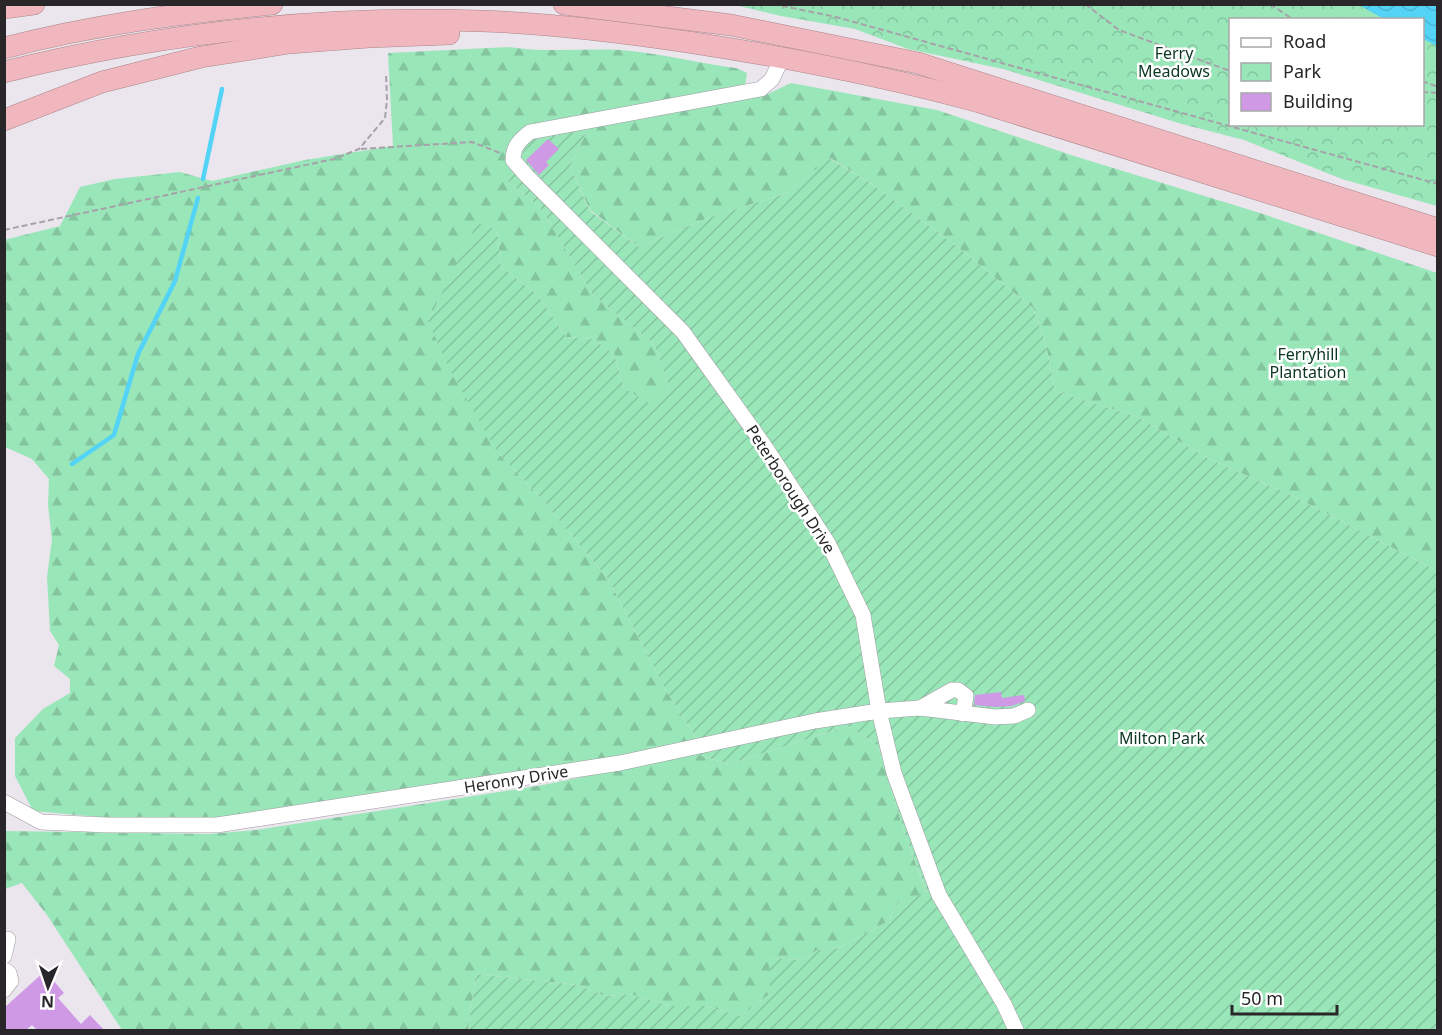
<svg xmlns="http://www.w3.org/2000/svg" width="1442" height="1035" font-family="'Noto Sans',sans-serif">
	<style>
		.forest { fill: url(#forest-firs) }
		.park { fill: url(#park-crowns); fill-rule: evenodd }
		.garden { fill: url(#garden-furrows) }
		.water { fill: url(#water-waves) }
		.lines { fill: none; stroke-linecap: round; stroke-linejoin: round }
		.stream { stroke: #53d4f7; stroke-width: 4.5 }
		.building { fill: #cf99e6 }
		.minor-casing { stroke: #a09ba3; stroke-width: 16 }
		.highway-casing { stroke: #aa858a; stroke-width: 22 }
		.path { stroke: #a7a2a9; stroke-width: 2; stroke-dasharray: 6 3; stroke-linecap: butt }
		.minor { stroke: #fff; stroke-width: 15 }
		.highway { stroke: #f0b8be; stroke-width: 21 }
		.labels { text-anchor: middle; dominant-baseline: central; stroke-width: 5; stroke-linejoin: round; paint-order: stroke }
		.park-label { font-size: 16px; fill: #0b3621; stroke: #fff }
		.street-label { font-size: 16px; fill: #282629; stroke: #fff }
	</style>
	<defs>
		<pattern id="forest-firs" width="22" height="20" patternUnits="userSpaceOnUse" patternTransform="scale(1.5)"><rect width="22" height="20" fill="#99e6b9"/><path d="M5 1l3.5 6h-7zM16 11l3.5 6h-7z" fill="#84c59f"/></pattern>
		<pattern id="park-crowns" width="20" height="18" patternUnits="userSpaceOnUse" patternTransform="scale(1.5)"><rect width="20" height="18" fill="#99e6b9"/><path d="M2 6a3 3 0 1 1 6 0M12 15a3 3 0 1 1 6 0" fill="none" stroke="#84c59f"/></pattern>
		<pattern id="garden-furrows" width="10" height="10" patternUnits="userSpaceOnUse" patternTransform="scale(1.5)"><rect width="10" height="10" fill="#99e6b9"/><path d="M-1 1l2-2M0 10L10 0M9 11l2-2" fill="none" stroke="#84c59f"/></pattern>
		<pattern id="water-waves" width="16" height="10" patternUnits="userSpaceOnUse" patternTransform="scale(1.5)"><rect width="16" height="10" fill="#53d4f7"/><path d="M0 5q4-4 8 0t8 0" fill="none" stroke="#48b6d4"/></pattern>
	</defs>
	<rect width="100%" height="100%" fill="#ebe5ee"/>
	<g class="forest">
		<path d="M509,47C546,53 583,48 621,50C660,53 697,63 736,68L747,73L745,86L752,97L766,95L791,83L937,110L1074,156L1260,213L1437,273V571L1293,496L1209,459L1138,417L1055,391L1046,345L1033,308L955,245L869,182L830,158L787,193L708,218L639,247L590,210L570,167L590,124L529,141L508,182L540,207L593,295L654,344L670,388L652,406L624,388L614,354L593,339L566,337L538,295L501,267L497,230L478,224L428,321L497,452L540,497L609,580L665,689L697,739L641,756L217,818L121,819L33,811L15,776V738L43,709L70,693V679L54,666L59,645L50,631L47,577L52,539L48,505L49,479L32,459L5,447L4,240L60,226L80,187L115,179L180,172L212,181L305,160L393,146L388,53Z"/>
		<path d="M848,726L878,746L906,838L927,893L896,904L889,921L839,948L817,950L803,960L770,958V994L741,1016L705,1006H670L630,994L605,996L578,985L476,974L468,1030H122L47,915L22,883L5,889L4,831L209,834L256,830L543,785L695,754L729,764Z"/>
	</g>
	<path class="park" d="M735,5H1437V206L1342,179L1244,140L1182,124L1003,69L908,49L855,29L781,16ZM1230,20H1422V124H1230Z"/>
	<path class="garden" d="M590,124L570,167L590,211L639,247L708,218L787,193L829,158L869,182L955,245L1033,308L1046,345L1055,391L1138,417L1209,459L1293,496L1437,571V1030H468L476,974L578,985L605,996L630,994L670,1006H705L741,1016L770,994L769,958L803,960L817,950L839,948L889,921L896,904L927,892L906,838L878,746L848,726L729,764L695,754L697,739L665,689L609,580L540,497L497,452L449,368L428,321L477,223L497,230L501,267L538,295L566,337L593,339L614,354L624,388L652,405L670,388L654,344L593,295L540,207L508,182L529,141L538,129Z"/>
	<path class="water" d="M1359,5H1437V46L1423,39L1422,20L1384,19Z"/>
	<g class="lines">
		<g class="stream">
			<path d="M203,179L222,89"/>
			<path d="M72,464L114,435L138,354L175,281L198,198"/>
		</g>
	</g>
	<g class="building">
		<path d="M548,139L559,149L546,162L549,165L539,175L526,160Z"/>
		<path d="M1001,692L1002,698L1024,695L1025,701L1012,706L995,707L974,705L975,695Z"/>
		<path d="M45,971L64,993L58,998L81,1024L90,1015L104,1030H37L32,1025L26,1030H4V1008Z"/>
	</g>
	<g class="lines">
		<g class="minor-casing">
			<g id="minor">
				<path d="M782,58L772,79L761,89L530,132C520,140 513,146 513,160L526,175L683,332L766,448L828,543L863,615L879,711L894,773L939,895L1004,1004L1016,1030"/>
				<path d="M920,708L952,690H958L966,696L963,714"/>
				<path d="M4,802L41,822L107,825H217L620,763L815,721L879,711L920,708L995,717L1014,716L1028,710"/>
				<path d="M4,956L8,939"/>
				<path d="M4,970L9,973L11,981L4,990"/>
			</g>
		</g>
		<g class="highway-casing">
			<g id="highway">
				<path d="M564,4L731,25L918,63L1438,229"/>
				<path d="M4,8L34,4"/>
				<path d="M4,48C92,25 182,13 272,4"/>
				<path d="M4,72C159,33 322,16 481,21C551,23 620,32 688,42C786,57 884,76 979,102L1438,246"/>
				<path d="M4,120L102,82L201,57L289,43L369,37L449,34"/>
			</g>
		</g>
		<g class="path">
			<path d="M773,4L836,17L1438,184"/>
			<path d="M1085,4L1119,30L1230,71"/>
			<path d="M1270,4L1294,20"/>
			<path d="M1422,81L1438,87"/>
			<path d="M1422,92L1438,93"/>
			<path d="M361,149L472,142L500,153"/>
			<path d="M4,230L334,159L359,149L385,118L387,100L386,73"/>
		</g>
		<use href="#minor" class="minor"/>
		<use href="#highway" class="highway"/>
	</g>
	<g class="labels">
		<g class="park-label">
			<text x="1174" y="53">Ferry<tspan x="1174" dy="18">Meadows</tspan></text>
			<text x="1308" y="354">Ferryhill<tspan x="1308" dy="18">Plantation</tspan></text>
			<text x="1162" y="738">Milton Park</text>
		</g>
		<g class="street-label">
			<text transform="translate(791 489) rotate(57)">Peterborough Drive</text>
			<text transform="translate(516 779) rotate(-9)">Heronry Drive</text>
		</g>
	</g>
	<rect width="1442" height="1035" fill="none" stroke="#282629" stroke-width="12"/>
	<rect x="1229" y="18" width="195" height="108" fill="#ffffff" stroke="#a9a8a9" stroke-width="1.5"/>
	<rect x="1241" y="38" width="30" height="9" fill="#ffffff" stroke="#a9a8a9" stroke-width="1.5"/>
	<text x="1283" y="48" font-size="18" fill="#282629">Road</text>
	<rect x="1241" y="63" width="30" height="18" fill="url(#park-crowns)" stroke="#a9a8a9" stroke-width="1.5"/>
	<text x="1283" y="78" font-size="18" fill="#282629">Park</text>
	<rect x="1241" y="93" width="30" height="18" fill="#cf99e6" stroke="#a9a8a9" stroke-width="1.5"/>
	<text x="1283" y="108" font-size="18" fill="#282629">Building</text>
	<g transform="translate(48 987) rotate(182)" stroke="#ffffff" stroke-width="4.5" paint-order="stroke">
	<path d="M0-4.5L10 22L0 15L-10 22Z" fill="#282629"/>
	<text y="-9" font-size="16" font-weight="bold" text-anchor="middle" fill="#282629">N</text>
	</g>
	<path d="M1232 1005v9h105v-9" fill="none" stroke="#282629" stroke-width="3"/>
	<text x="1241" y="1005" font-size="18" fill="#282629" stroke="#ffffff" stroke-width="4.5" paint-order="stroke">50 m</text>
</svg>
